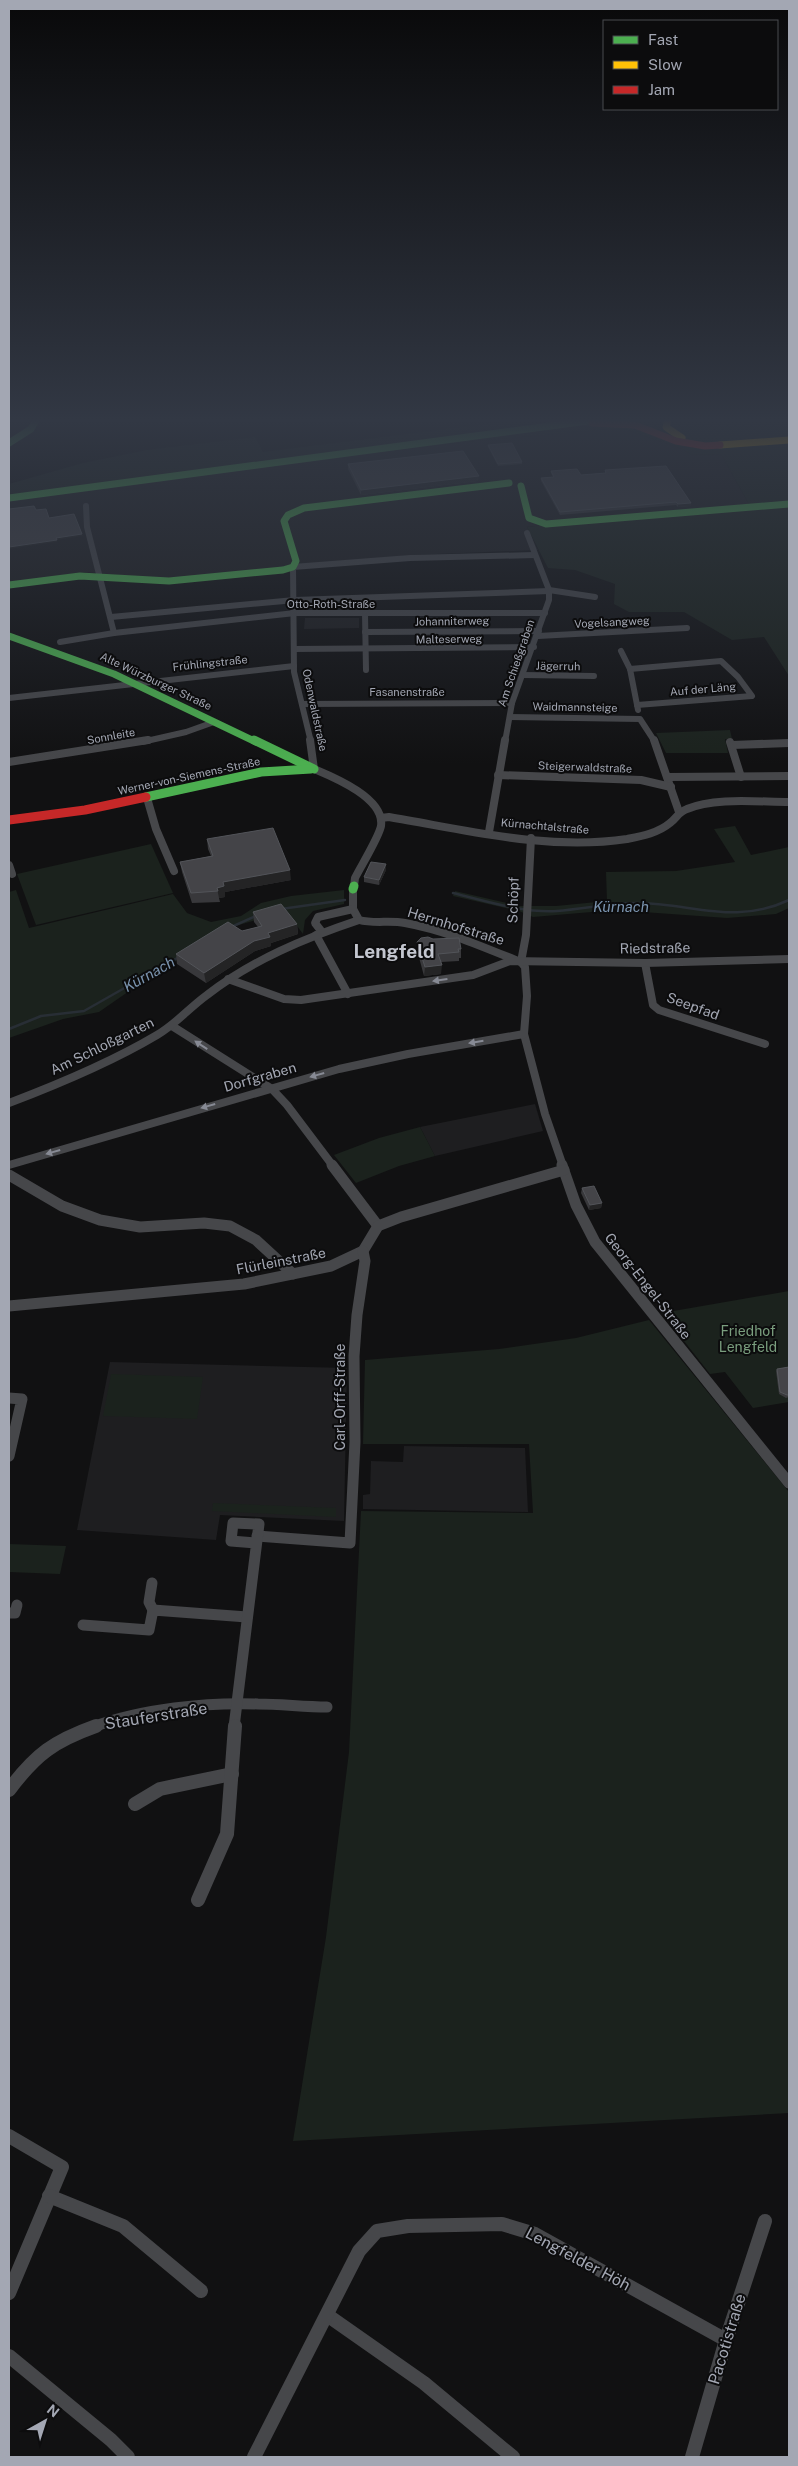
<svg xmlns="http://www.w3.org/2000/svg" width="798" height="2466" font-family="'Public Sans',sans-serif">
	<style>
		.built { fill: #1e1e20 }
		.green { fill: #1b221d }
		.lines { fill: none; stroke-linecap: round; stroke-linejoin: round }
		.stream { stroke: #282e35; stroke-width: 2.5 }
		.street-far3 { stroke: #46474a; stroke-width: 6 }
		.street-far2 { stroke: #46474a; stroke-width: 8 }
		.street-far1 { stroke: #46474a; stroke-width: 11 }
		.street { stroke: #46474a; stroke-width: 14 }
		.fast-far1 { stroke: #4caf50; stroke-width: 7 }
		.fast { stroke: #4caf50; stroke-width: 9 }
		.slow { stroke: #ffc107; stroke-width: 7 }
		.jam-far1 { stroke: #c62828; stroke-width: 7 }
		.jam { stroke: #c62828; stroke-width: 9 }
		.wall { fill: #38383b }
		.shaded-wall { fill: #242425 }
		.building { fill: #444448; stroke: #525459 }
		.oneway { fill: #878a94 }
		.labels { text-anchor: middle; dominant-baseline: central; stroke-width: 4; stroke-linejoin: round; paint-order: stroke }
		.far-street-label { font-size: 11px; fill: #a3a7b3; stroke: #0c0c0d }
		.street-label { font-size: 14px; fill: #a3a7b3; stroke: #0c0c0d }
		.park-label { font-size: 14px; fill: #7a9e7e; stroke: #0c0c0d }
		.water-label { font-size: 15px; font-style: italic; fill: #7a93ae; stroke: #0c0c0d }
		.near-street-label { font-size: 16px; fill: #a3a7b3; stroke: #0c0c0d }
		.district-label { font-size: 19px; font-weight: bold; fill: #c3c6cf; stroke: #0c0c0d }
	</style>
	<rect width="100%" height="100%" fill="#111112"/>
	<g class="built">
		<path d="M621,428L682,449L692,455L721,454L749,504L527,527L538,550L411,555L168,579L84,572L9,583V500L287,463L476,441Z"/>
		<path d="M305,618H359V628L304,629Z"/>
		<path d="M535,1104L543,1131L435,1156L420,1127Z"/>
		<path d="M110,1362L347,1368L344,1521L220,1515L216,1540L77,1530Z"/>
		<path d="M404,1446L525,1448L528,1512L363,1509V1495L370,1494L371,1461L403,1462Z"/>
	</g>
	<g class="green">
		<path d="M526,419H789V676L764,637L732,640L684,612H629L614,604L615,584L575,570L548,568L527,527L749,504L721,454L692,455L682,449L622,428L476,441L287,463L9,500V484L83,463L147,450L255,437L263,452Z"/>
		<path d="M730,730L732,739H725L728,753H666L656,733Z"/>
		<path d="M735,826L751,855L789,847V908L776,914L727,918L615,910L533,917L519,911L453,896L455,891L520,906H556L607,901L606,872L676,871L735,862L714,829Z"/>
		<path d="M151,844L173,893L36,925L17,874Z"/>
		<path d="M16,890L29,928L173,894L187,913L211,922L241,916L261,903L291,896L344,890V904L313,911L305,920L303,934L286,911L232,927L148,978L99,1012L63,1019L9,1038V892Z"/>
		<path d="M420,1127L435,1156L399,1166L356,1183L334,1155L379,1138Z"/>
		<path d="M789,1291V1402L753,1408L725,1372L710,1374L662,1313Z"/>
		<path d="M649,1320L789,1492V2113L293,2141L326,1937L349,1752L361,1511L533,1513L529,1444H363L365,1360L499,1349L576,1338Z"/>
		<path d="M111,1374L203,1377L197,1419L103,1416Z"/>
		<path d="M213,1503L336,1508V1517L212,1511Z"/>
		<path d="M9,1544L66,1546L60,1574L9,1572Z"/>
	</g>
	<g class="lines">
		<g class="stream">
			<path d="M453,893C486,901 523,913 557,911C584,909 610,903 637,903C692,903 734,926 789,900"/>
			<path d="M281,909L345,900"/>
			<path d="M229,928L256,916"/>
			<path d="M9,1029L41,1016L84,1011L179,957"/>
		</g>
		<g class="street-far3">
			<path d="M86,506L87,527L114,633"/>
			<path d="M549,590L595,597"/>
			<path d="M365,614L366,670"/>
			<path d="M111,617L295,600L549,591"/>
			<path d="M365,632L539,631"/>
			<path d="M538,636L687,628"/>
			<path d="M60,642L114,633L295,613H545"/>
			<path d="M294,649L534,647"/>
			<path d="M621,651L630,669L638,710"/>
			<path d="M630,669L721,661L738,677L752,696L637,705"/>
			<path d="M523,675L594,676"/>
			<path d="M9,698L294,666"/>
			<path d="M302,704L512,703"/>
			<path d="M510,717L640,719L655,742"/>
			<path d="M142,742L186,732L214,722"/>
			<path d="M311,742L294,672L293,567L410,558L534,555"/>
			<path d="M505,742L512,703L549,600V590L527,533"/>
		</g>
		<g class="street-far2">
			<path d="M310,740L314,769C333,777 385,798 381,826C379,837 361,866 355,878L354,886"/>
			<path d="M654,740L679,812"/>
			<path d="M730,742L741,777"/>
			<path d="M732,745L789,743"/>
			<path d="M9,762L148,740"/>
			<path d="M498,775L641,780L671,787"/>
			<path d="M668,777L789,776"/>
			<path d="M147,798L156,829L174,871"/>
			<path d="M381,818L389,817C467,830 548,851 627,839C642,836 658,833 670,823C677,818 678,812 687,809C714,797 759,802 789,802"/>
			<path d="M489,832L505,740"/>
			<path d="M9,865L12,874"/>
			<path d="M353,889V909L359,920C374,924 390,920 405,923C444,930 481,946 518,961"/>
			<path d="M322,932L315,923L318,917L353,909"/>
			<path d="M316,935L348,994"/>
			<path d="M521,962L525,967L527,996L524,1034L545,1114L563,1166"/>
			<path d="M521,962L526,935L531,838"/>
			<path d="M645,963L653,1005L659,1010L765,1044"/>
			<path d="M228,979L284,999L301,1000L473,975L510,961L645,963L789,959"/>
			<path d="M172,1026L272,1089L287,1105L333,1166"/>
			<path d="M9,1103C59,1084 110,1063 157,1035C176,1024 189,1008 207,995C252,960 305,938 359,920"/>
			<path d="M9,1165L339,1069L408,1054L524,1034"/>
		</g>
		<g class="street-far1">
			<path d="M332,1165L378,1226"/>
			<path d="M562,1165L576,1205L595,1242L789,1483"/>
			<path d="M9,1175L62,1206L100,1220L140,1227L204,1223L230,1226L256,1240L293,1274"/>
			<path d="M9,1306L244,1284L331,1266L363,1251L378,1226L401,1217L564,1170"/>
			<path d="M9,1398L22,1399L9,1456"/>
			<path d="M257,1536L350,1543L355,1442L354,1356L357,1315L365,1261L363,1251"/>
			<path d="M152,1583L149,1602L153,1610"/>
			<path d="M9,1613H15L17,1605"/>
			<path d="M83,1625L149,1630L153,1610L247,1617"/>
			<path d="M93,1727C141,1709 207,1702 258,1704C281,1704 304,1707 327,1707"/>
			<path d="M234,1727L259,1524L233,1523L231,1541L256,1543"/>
		</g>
		<g class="street">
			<path d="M9,1790C36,1754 54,1741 96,1726"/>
			<path d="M135,1804L160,1789L232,1774"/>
			<path d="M198,1900L227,1834L235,1726"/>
			<path d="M9,2136L62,2167L9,2293"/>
			<path d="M49,2196L123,2226L201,2291"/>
			<path d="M327,2315L424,2383L513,2457"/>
			<path d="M9,2356L111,2440L128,2457"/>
			<path d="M254,2457L359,2251L377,2231L408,2226L502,2224L535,2234L726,2340"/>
			<path d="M692,2457L726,2340L765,2221"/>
		</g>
		<g class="fast-far1">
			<path d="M9,443L31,429L37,419"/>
			<path d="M521,486L529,518L546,524L789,504"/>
			<path d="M9,498L603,419"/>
			<path d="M9,585L80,576L169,581L283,570L293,567L296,561L284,521L288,515L304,508L509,483"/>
			<path d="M9,636L114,674L256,742"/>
		</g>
		<g class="fast">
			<path d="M254,740L314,769"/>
			<path d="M146,797L261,772L311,769"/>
			<path d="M353,889L354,886"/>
		</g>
		<g class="slow">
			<path d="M668,419L666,427L682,438"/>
			<path d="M720,445L789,440"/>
		</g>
		<path class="jam-far1" d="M592,423L635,425L676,441L705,446L720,445"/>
		<path class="jam" d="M9,820L85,810L146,797"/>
	</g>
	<g class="wall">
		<path d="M488,445L522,462V464L498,466L488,447Z"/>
		<path d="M348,464L478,481L361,495L348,469Z"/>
		<path d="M605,470L691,506L678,507L676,505L560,515L541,481V478L553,477L551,473V471L581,475L605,473Z"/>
		<path d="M207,839L291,880L225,892V897L219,898L220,902L192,903L182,872L180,862L211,856L208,849Z"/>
		<path d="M386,870L379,885L364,882V877Z"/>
		<path d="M253,912L297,924L298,934L271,943V946L255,951L206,983L177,964L176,954L242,931L258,927L254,922Z"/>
		<path d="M417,942L461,949V958H459V961L441,962V974L424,976L417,950Z"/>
		<path d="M582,1188L602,1203L601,1208L589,1210L581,1193Z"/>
		<path d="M789,1367V1397L786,1398L779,1394L776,1371L777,1369Z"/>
	</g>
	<g class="shaded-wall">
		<path d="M479,476L478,481L361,495V490Z"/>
		<path d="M691,503V506L678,507V504Z"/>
		<path d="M82,534L83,536L57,540V542L9,549V547Z"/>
		<path d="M386,864V870L379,885V880Z"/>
		<path d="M290,870L291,880L225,892V897L219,898L217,888L223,882Z"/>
		<path d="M297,924L298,934L271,943V946L255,951L206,983L204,973L254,941L268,933Z"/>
		<path d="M442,965L441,974L424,976L425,967Z"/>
		<path d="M602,1203L601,1208L589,1210L590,1205Z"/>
	</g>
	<g class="building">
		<path d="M512,443L522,462L498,464L488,445Z"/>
		<path d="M463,451L479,476L361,490L348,464Z"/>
		<path d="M666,466L691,503L678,504L676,502L560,512L541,478L554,477L551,471L577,469L581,475L606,473L605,470Z"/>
		<path d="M34,506L36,510L46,509L49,518L74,514L82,534L56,538L57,540L9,547V509Z"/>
		<path d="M273,828L290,870L223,882L224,886L217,888L218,891L191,893L180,862L213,856L207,839Z"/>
		<path d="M371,862L386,864L379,880L364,877Z"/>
		<path d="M281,904L297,924L268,933L270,937L254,941L204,973L176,954L228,922L242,931L262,926L253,912Z"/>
		<path d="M428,937L433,939L459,938L461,949H458L459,952L438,954L442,965L425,967L417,942L421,938Z"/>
		<path d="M594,1186L602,1203L590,1205L582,1188Z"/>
		<path d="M789,1367V1395H787L780,1392L777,1369Z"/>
	</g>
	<defs><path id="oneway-solid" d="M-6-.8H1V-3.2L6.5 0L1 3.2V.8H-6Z" transform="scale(1.25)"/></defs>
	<g class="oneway">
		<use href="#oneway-solid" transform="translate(440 980) rotate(172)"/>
		<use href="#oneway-solid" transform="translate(476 1042) rotate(171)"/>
		<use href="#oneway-solid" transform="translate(201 1045) rotate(-147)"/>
		<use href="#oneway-solid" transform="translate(317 1075) rotate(164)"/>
		<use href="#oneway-solid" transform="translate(208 1106) rotate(164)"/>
		<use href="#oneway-solid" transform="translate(53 1152) rotate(164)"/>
	</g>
	<linearGradient id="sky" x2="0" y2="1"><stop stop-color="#09090a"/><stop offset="0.55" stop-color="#323844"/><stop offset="1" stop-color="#323844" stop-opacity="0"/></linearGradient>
	<rect width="798" height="764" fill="url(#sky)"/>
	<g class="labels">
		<g class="far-street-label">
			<text x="331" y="604">Otto-Roth-Straße</text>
			<text transform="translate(452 621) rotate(-1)">Johanniterweg</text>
			<text transform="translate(612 622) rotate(-3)">Vogelsangweg</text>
			<text transform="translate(449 639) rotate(-1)">Malteserweg</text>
			<text transform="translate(210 663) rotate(-6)">Frühlingstraße</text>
			<text transform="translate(516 663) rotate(-71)">Am Schießgraben</text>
			<text transform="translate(558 666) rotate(1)">Jägerruh</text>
			<text transform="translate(156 681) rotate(25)">Alte Würzburger Straße</text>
			<text transform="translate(703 689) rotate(-5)">Auf der Läng</text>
			<text x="407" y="692">Fasanenstraße</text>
			<text transform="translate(575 707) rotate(1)">Waidmannsteige</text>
			<text transform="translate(315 710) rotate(78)">Odenwaldstraße</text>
			<text transform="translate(111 736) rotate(-10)">Sonnleite</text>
			<text transform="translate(585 767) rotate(2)">Steigerwaldstraße</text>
			<text transform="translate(189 776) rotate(-12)">Werner-von-Siemens-Straße</text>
			<text transform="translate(545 826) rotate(5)">Kürnachtalstraße</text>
		</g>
		<g class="street-label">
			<text transform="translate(513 900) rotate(-88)">Schöpf</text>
			<text transform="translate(456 926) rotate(17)">Herrnhofstraße</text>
			<text transform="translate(655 948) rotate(-1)">Riedstraße</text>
			<text transform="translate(693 1006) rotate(20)">Seepfad</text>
			<text transform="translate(102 1046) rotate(-26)">Am Schloßgarten</text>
			<text transform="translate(260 1077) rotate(-16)">Dorfgraben</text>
			<text transform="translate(281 1261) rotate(-11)">Flürleinstraße</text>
			<text transform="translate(648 1286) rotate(52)">Georg-Engel-Straße</text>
			<text transform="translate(340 1397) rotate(-90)">Carl-Orff-Straße</text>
		</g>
		<g class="park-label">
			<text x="748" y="1331">Friedhof<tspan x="748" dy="16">Lengfeld</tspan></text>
		</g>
		<g class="water-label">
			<text x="621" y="906">Kürnach</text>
			<text transform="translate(149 974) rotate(-29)">Kürnach</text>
		</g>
		<g class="near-street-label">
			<text transform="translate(156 1716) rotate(-9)">Stauferstraße</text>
			<text transform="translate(578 2259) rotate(28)">Lengfelder Höh</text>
			<text transform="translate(727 2339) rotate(-73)">Pacotistraße</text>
		</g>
		<g class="district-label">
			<text x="394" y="951">Lengfeld</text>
		</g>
	</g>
	<rect width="798" height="2466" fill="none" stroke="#a3a7b3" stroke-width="20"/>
	<rect x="603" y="20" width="175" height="90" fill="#0c0c0d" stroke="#484a4f"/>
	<rect x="613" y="36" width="25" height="8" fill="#4caf50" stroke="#484a4f"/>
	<text x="648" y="45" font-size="15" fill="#a3a7b3">Fast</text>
	<rect x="613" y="61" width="25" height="8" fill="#ffc107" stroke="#484a4f"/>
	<text x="648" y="70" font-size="15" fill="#a3a7b3">Slow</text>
	<rect x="613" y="86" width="25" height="8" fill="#c62828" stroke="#484a4f"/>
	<text x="648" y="95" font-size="15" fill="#a3a7b3">Jam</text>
	<g transform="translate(45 2421) rotate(39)" stroke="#0c0c0d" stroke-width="4" paint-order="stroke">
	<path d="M0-4L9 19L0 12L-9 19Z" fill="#a3a7b3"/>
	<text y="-8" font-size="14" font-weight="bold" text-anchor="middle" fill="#a3a7b3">N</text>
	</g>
</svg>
